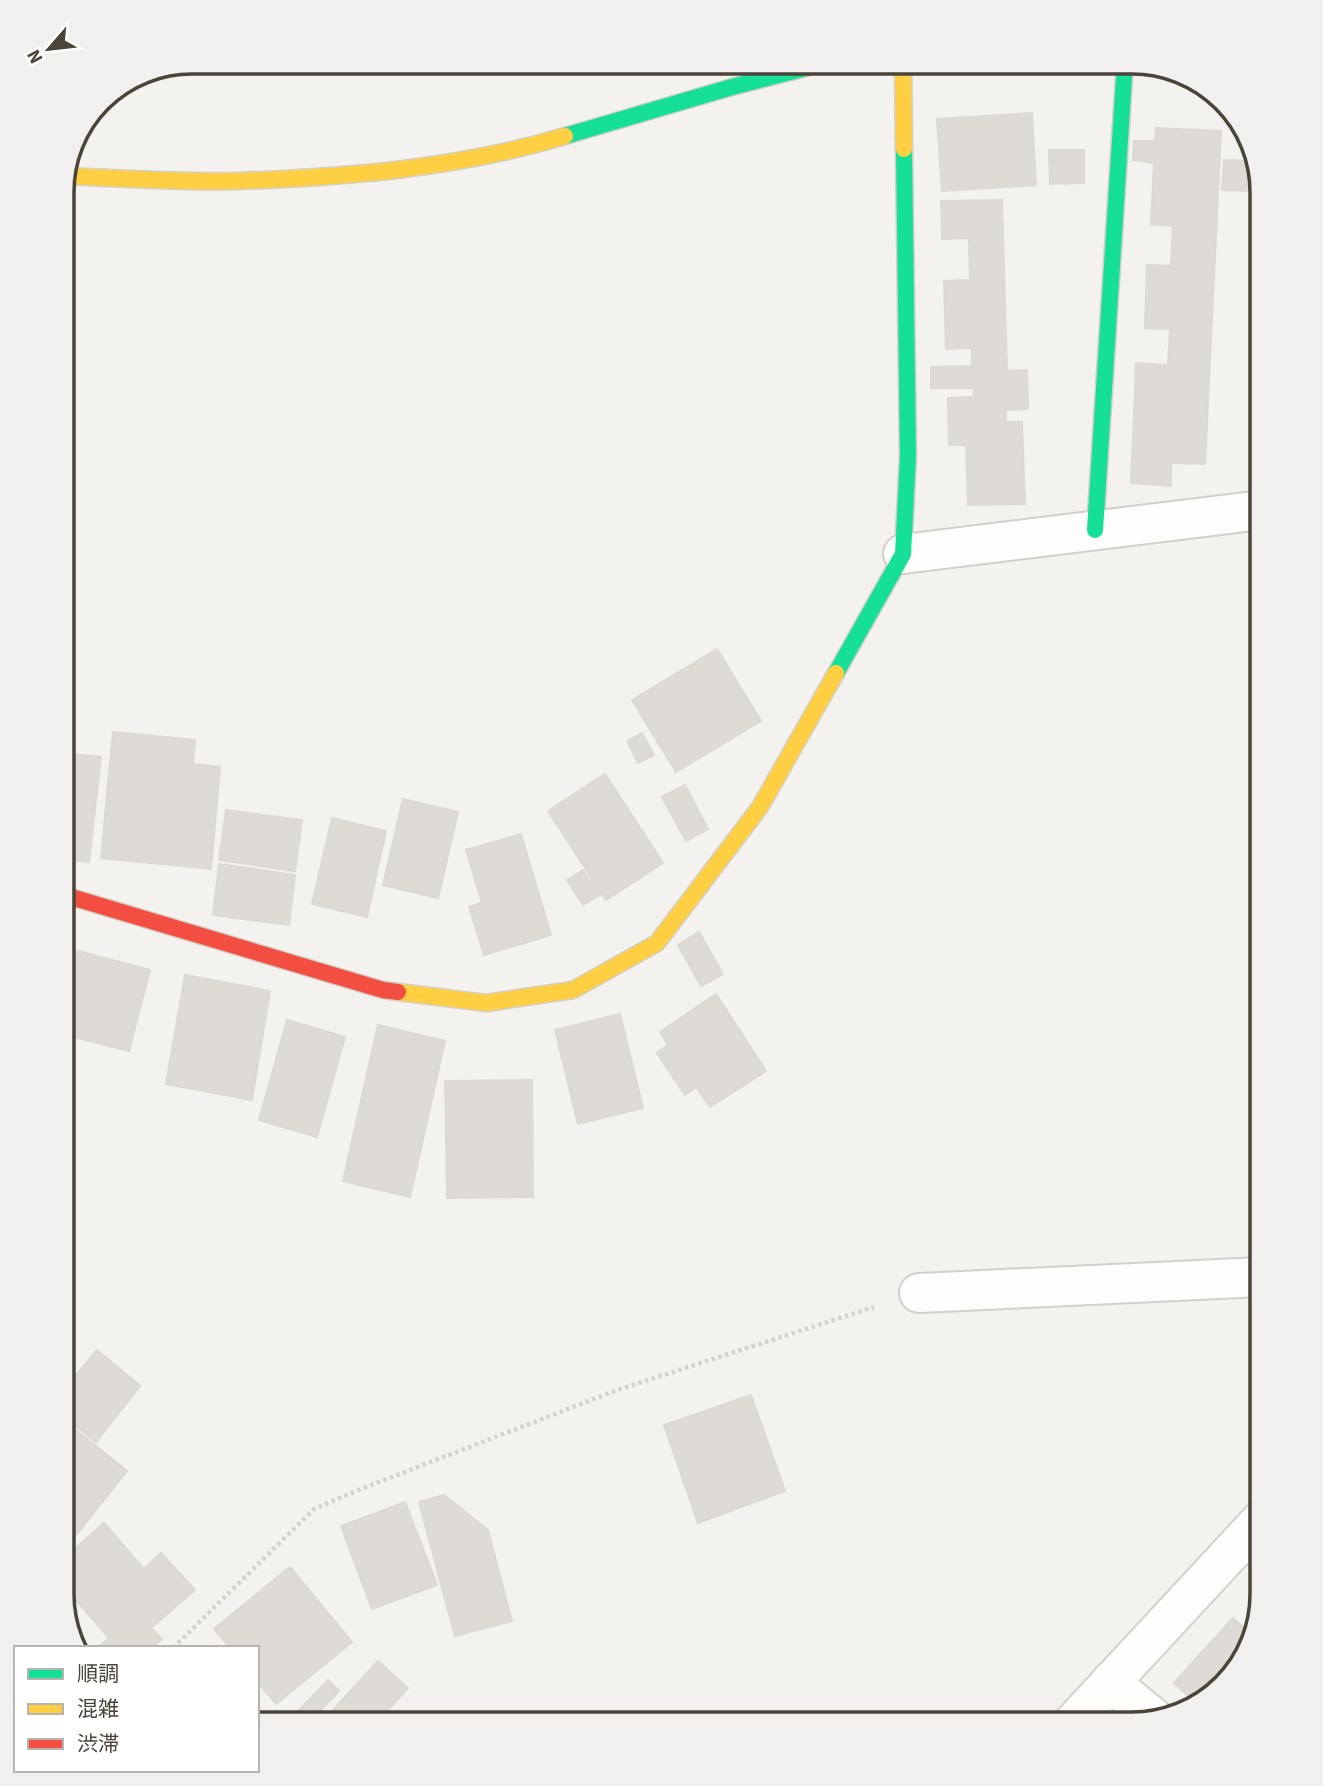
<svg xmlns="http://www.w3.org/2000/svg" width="1323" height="1786" font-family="'Source Sans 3','Noto Sans JP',sans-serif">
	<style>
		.building { fill: #dedbd6; stroke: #dcd9d4; stroke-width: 2 }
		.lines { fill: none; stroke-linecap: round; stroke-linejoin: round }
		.street-casing { stroke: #d2d0cb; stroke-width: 42 }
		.fast-casing { stroke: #d3cfc5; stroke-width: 19 }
		.slow-casing { stroke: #d3cfc5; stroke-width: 19 }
		.jam-casing { stroke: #d3cfc5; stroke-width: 19 }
		.path { stroke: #d3d2cc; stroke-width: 4.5; stroke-dasharray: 3.5 3.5; stroke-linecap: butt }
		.street { stroke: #fdfdfc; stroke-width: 38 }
		.fast { stroke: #16e098; stroke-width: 16 }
		.slow { stroke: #ffcf43; stroke-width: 16 }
		.jam { stroke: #f24e42; stroke-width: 16 }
		.rim { fill: none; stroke: #4b4439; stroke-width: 3.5 }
	</style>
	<rect width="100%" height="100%" fill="#f4f2ee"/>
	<g class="building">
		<path d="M1032,113L1036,185L942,191L937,119Z"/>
		<path d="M1156,128L1221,131L1205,464L1171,463V486L1131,483L1136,363L1168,365L1170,329L1145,328L1147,265L1171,266L1173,226L1151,224L1154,163L1133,160L1134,141H1155Z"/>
		<path d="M1049,150H1084V183L1050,184Z"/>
		<path d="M1224,160L1253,161L1252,191L1222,190Z"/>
		<path d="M1002,200L1007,371L1027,370L1028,409L1006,410V422H1022L1025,504L968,505L966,445H949L948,398L973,397L975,388H931V367L972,366V348L946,349L944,281L970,280L969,238L942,239L941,201Z"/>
		<path d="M717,649L761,721L676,772L632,700Z"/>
		<path d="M113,732L195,740L193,764L220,767L211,869L101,858Z"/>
		<path d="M642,733L654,755L638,763L627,741Z"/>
		<path d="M61,753L101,757L89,862L61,859Z"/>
		<path d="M605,774L663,863L606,900L548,811Z"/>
		<path d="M685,785L708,829L686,841L662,797Z"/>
		<path d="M403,799L458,812L438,898L383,885Z"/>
		<path d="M226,810L302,820L295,871L219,860Z"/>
		<path d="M332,818L386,831L367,917L312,904Z"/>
		<path d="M521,834L551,935L484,955L469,907L482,903L466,850Z"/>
		<path d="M219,864L295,875L289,925L213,915Z"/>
		<path d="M583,870L600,895L583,905L567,880Z"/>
		<path d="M699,932L723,974L701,986L678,945Z"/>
		<path d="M70,949L150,970L129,1051L61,1034V985Z"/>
		<path d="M185,975L270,991L252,1100L166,1084Z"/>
		<path d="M716,994L766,1071L710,1107L696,1087L685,1095L657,1053L668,1045L660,1032Z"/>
		<path d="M620,1014L643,1108L578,1124L555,1030Z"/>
		<path d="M287,1020L345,1037L317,1137L259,1120Z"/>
		<path d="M378,1025L445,1041L410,1197L343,1181Z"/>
		<path d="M532,1080L533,1197L447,1198L445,1081Z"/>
		<path d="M97,1350L140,1386L96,1442L61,1414V1393Z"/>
		<path d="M751,1395L785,1491L698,1523L664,1425Z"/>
		<path d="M61,1418L127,1471L72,1540L61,1531Z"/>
		<path d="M444,1495L488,1530L512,1621L455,1636L419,1502Z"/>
		<path d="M405,1502L437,1585L372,1609L341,1526Z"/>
		<path d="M104,1523L144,1569L161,1553L195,1590L151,1628L162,1639L152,1648H98L109,1638L61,1583V1561Z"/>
		<path d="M290,1567L352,1642L276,1704L257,1681V1648H230L214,1629Z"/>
		<path d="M1233,1618L1251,1634L1244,1660L1199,1706L1174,1683Z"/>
		<path d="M378,1661L408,1688L384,1714L395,1725H332L325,1719Z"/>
		<path d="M328,1680L339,1691L311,1720L317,1725H285Z"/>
		<path d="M257,1710L272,1725H257Z"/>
	</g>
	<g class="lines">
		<g class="street-casing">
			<g id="street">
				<path d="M903,554L1262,510"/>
				<path d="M919,1293L1262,1277"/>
				<path d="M1110,1682L1155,1719"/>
				<path d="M1071,1725L1262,1519"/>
			</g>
		</g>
		<g class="fast-casing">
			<g id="fast">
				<path d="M565,136L732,87L833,61"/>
				<path d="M1095,530L1125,62"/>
				<path d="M836,673L903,554L908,456L904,149"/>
			</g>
		</g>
		<g class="slow-casing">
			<g id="slow">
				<path d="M903,61L904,149"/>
				<path d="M63,176C121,178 181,183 239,181C349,177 459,168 565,136"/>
				<path d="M398,992L486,1003L573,990L657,943L760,807L836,673"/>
			</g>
		</g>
		<g class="jam-casing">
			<path id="jam" d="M61,894L383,990L398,992"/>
		</g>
		<path class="path" d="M173,1648L314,1509L361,1489L617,1390L874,1307"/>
		<use href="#street" class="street"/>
		<use href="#fast" class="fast"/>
		<use href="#slow" class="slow"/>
		<use href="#jam" class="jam"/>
	</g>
	<path d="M0 0H1323V1786H0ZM192 74H1132A118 118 0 0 1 1250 192V1594A118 118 0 0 1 1132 1712H192A118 118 0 0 1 74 1594V192A118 118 0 0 1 192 74Z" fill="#f1f0ef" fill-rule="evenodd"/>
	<path class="rim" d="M192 74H1132A118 118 0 0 1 1250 192V1594A118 118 0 0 1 1132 1712H192A118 118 0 0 1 74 1594V192A118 118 0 0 1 192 74Z"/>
	<rect x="14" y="1646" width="245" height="126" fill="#ffffff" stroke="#b7b4b0" stroke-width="2"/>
	<rect x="28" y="1669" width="35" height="10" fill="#16e098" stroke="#b7b4b0" stroke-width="2"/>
	<text x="77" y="1681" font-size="21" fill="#4b4439">順調</text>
	<rect x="28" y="1704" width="35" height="10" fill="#ffcf43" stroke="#b7b4b0" stroke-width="2"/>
	<text x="77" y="1716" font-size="21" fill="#4b4439">混雑</text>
	<rect x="28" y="1739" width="35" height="10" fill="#f24e42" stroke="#b7b4b0" stroke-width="2"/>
	<text x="77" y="1751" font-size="21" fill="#4b4439">渋滞</text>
	<g transform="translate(49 49) rotate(242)" stroke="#ffffff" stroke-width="5" paint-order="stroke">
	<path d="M0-5L12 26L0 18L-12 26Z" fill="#4b4439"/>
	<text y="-10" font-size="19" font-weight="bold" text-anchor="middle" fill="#4b4439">N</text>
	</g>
</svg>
